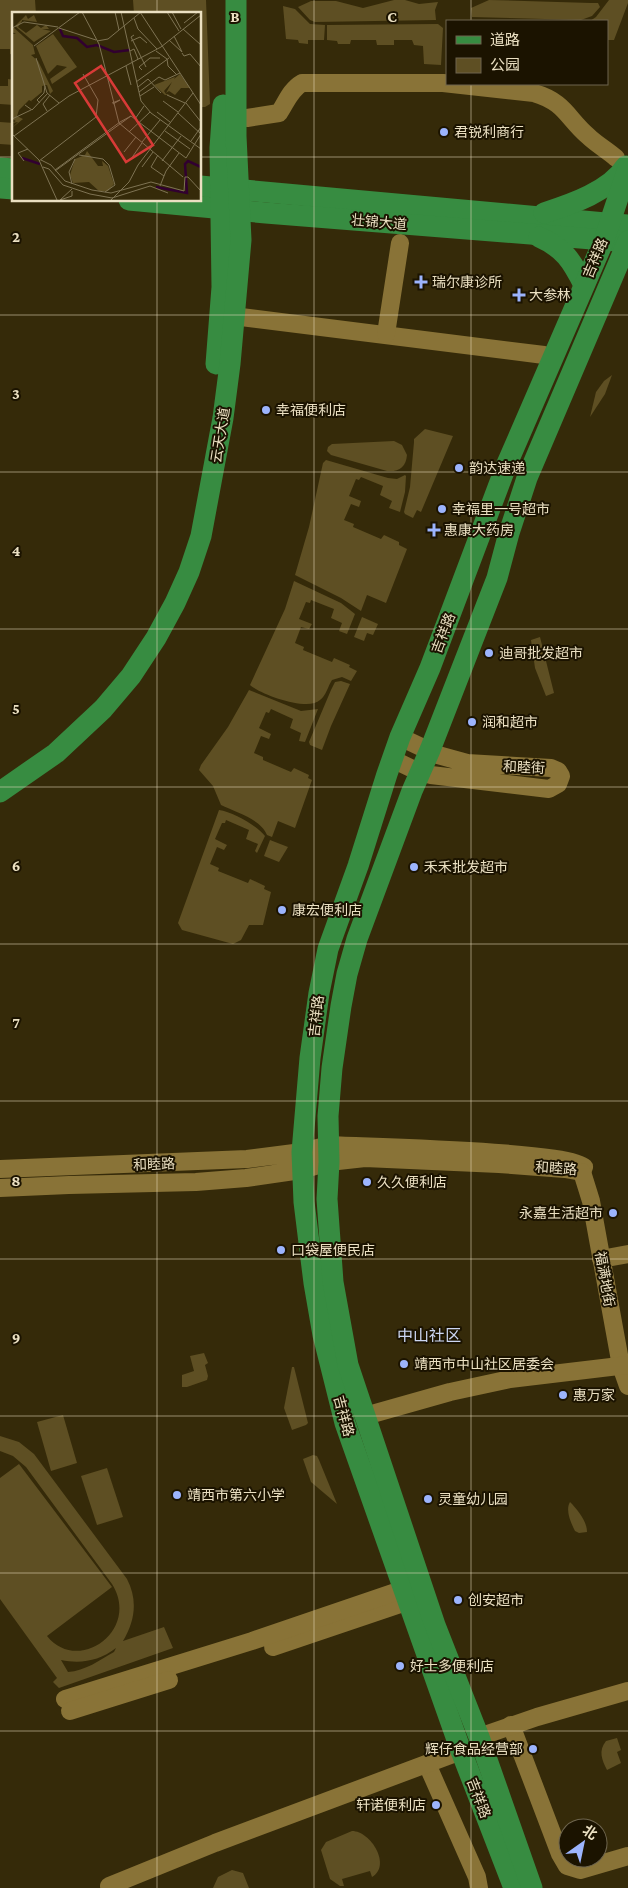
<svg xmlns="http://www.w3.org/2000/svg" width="628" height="1888" font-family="'Crimson Pro','Noto Sans SC',serif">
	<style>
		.green { fill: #5e4f23; fill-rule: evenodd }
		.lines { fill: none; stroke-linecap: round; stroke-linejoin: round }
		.minor { stroke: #897337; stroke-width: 18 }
		.major { stroke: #378c41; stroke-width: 21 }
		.grid { fill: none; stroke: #ebe0c2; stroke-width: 1; stroke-opacity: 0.55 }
		.poi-dot { fill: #9cb4fd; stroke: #1b1300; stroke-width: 2 }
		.labels { text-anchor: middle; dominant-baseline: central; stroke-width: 4; stroke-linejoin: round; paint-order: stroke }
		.poi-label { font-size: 14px; fill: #ebe0c2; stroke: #1b1300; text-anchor: start }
		.street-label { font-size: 14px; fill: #ebe0c2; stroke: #1b1300 }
		.quarter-label { font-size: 16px; fill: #ccd6f2; stroke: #1b1300 }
		.inset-river { fill: none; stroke: #310030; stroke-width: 2.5 }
		.inset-road { fill: none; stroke: #7e7353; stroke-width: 1 }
		.view { fill: #d83a37; fill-opacity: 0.15; stroke: #d83a37; stroke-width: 2.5 }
		.inset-edge { fill: none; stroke: #ebe0c2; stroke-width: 2.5 }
		.grid-label { font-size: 16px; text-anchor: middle; font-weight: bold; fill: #ebe0c2; stroke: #1b1300; stroke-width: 4; stroke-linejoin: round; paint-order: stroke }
	</style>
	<rect width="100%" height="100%" fill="#352a09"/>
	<g class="green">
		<path d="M0,0H35L36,14H14V55L10,54V49H0Z"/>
		<path d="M133,0H206L210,104L205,107H200V14H134Z"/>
		<path d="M394,0H405L419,4L438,2L435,10L436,20L315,22L310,20L298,7L311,1H336L363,8Z"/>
		<path d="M489,0L591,3H598L600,7L592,16L581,20L472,17L471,8Z"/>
		<path d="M609,0H628V3L614,40H607V21H590L596,17Z"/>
		<path d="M283,6L295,9L310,24L325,25L324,40H308V44L299,43L298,40L286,39Z"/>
		<path d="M438,24L443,28L441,65L424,64L423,46L414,45L412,40H394V45H377L376,40H351L350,44H338L337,41L327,40V25Z"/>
		<path d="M8,79L14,80V105L0,104V86H8Z"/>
		<path d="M0,122L14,123V145L0,144Z"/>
		<path d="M612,375L605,394L590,417L596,392L604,381Z"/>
		<path d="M425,429L453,436L421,512L417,510L413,518L405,514L404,512L410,487L414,442V439Z"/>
		<path d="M394,441L402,445L407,455C406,467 399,472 387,471L331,455L327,451L328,447L332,444Z"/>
		<path d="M326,460L388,478L397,479L405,475L406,476L405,492L400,512L389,508L392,501L380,495L383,486L361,477L359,480L356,479L349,496L361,501L359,507L351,504L344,520L354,524L353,527L381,539L384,535L399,542V545L407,549L386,603L367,595L361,611L341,598L295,575L309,527L323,463Z"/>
		<path d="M294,581L341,603L355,614L347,634L339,631L342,623L331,618L334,609L311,600L310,603L306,602L299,619L312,624L309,629L301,627L295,643L304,647L303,650L332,662L334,658L350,665L349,667L357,671L351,681L342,677L332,680C328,686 326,696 320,700C308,712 260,694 250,685L285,609Z"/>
		<path d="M362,617L378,624L373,635L367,633L364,641L354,637Z"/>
		<path d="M540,637L554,693L546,696L535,668L531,640Z"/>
		<path d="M341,681L350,684L331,726L322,750L310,745L309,742L331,690L335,682Z"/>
		<path d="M249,690L301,711L318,709L305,742L299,741L301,733L290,728L293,719L271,709L269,713L266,712L259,728L271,734L269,739L261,736L254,753L263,757V760L291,772L294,768L309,775L308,778L312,780L295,828L278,821L272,837L267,835C261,819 235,812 221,805L213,786L199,770L201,765L228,727Z"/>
		<path d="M219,810C233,812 256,825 265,836L257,853L255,851L258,844L246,839L249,830L226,820L225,823H222L215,839L227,845L224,850L217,847L210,864L219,868L218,871L248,883L250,879L265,886L264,889L271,892L263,925H249L241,940L233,944L182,930L178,923Z"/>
		<path d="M270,840L288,847L279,862L264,856Z"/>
		<path d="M204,1353L208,1363L205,1365L208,1376L207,1380L187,1387H182V1375L194,1371L190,1356Z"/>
		<path d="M292,1367H294L308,1423L306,1425L292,1430L284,1408Z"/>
		<path d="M63,1415L77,1463L51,1471L37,1422Z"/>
		<path d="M0,1436L19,1442L34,1454L127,1579C138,1600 135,1621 123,1641L164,1627L173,1648L59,1688L53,1682L57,1678L0,1599V1478L19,1464L112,1587L47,1636C78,1675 141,1630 112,1584L26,1467L13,1456L0,1451ZM116,1648L114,1652C100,1660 85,1671 68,1672L61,1660C81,1664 99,1661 116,1648Z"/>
		<path d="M313,1455L317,1456L319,1460L337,1504L311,1482L303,1459Z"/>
		<path d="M107,1468L123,1517L97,1525L81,1476Z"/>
		<path d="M570,1502C577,1509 587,1521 587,1532L579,1533L575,1531C571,1523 565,1510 570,1502Z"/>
		<path d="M617,1738L621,1750L617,1752L621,1763L607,1770C602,1760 598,1751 606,1741Z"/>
		<path d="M352,1831C371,1831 392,1866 372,1877L370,1871L342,1879L344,1886H340L330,1879L321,1850L326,1842Z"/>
		<path d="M232,1870L243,1873L249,1888H213L218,1877Z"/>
	</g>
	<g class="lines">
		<g class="minor">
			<path d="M247,118L279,113C286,103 290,90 302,83H443L534,93C565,102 567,118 588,136C596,144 607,150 616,158"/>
			<path d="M241,317L544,355"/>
			<path d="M386,334L400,243"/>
			<path d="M392,759L419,772L431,775L549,789L558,784L561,776L558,771L551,768L467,763L438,755L400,737"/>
			<path d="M0,1169L247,1159L302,1152L329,1145C365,1147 569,1151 584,1167L582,1172L565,1169L499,1164L365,1158L329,1162L301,1170L246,1178L196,1182L69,1185L0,1188"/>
			<path d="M582,1172L591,1201L621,1366L628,1386"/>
			<path d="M601,1259L628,1254"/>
			<path d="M365,1416L450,1392L510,1379L628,1365"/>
			<path d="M273,1647L421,1597"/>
			<path d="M65,1699L252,1641L416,1585"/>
			<path d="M70,1711L169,1680"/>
			<path d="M511,1725L560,1854L567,1866L580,1870L628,1856"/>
			<path d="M479,1737L537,1717L628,1691"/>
			<path d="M427,1764L477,1877L479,1888"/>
			<path d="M109,1886L215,1843L461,1751"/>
		</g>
		<g class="major">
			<path d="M0,168L14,169"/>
			<path d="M200,186L628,225"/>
			<path d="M0,188L14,189"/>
			<path d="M129,200L266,213L617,241"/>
			<path d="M544,213C572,204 610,191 626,166"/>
			<path d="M539,237C564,248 572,261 584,285"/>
			<path d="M216,364L222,287L220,148L223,105"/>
			<path d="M0,792L56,753L103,709L131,676L156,638L175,603L189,572L201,536L223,418L230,364L241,240L236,136V0"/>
			<path d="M514,1888L461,1751L345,1423L323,1335L314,1283L304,1202L302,1152L310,1058L319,993L328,949L358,866L387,774L400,737L430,668L506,466L604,240L628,168"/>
			<path d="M532,1888L479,1737L435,1625L348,1365L333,1282L327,1199L329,1162L328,1116L332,1068L341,1006L347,974L357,939L412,791L430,750L497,578L509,533L527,478L628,241"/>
		</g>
	</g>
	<path class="grid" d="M157,0V14M314,0V1888M471,0V21M471,84V1888M0,157H14M200,157H628M157,200V1888M0,315H628M0,472H628M0,629H628M0,787H628M0,944H628M0,1101H628M0,1259H628M0,1416H628M0,1573H628M0,1731H628"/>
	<g class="poi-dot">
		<circle cx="444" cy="132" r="5"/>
		<path d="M418.5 274.5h5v5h5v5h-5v5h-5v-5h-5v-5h5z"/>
		<path d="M516.5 287.5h5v5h5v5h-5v5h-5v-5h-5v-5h5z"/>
		<circle cx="266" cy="410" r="5"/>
		<circle cx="459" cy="468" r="5"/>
		<circle cx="442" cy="509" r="5"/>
		<path d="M431.5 522.5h5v5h5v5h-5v5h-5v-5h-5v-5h5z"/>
		<circle cx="489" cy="653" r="5"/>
		<circle cx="472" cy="722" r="5"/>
		<circle cx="414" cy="867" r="5"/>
		<circle cx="282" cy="910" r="5"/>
		<circle cx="367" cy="1182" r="5"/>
		<circle cx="613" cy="1213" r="5"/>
		<circle cx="281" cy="1250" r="5"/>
		<circle cx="404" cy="1364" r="5"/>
		<circle cx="563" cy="1395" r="5"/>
		<circle cx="177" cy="1495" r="5"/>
		<circle cx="428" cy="1499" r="5"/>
		<circle cx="458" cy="1600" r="5"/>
		<circle cx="400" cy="1666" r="5"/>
		<circle cx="533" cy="1749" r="5"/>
		<circle cx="436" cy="1805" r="5"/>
	</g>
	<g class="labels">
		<g class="poi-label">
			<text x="454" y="132">君锐利商行</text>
			<text x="432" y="282">瑞尔康诊所</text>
			<text x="529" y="295">大参林</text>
			<text x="276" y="410">幸福便利店</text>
			<text x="469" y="468">韵达速递</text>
			<text x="452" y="509">幸福里一号超市</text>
			<text x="444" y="530">惠康大药房</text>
			<text x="499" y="653">迪哥批发超市</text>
			<text x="482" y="722">润和超市</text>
			<text x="424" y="867">禾禾批发超市</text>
			<text x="292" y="910">康宏便利店</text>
			<text x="377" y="1182">久久便利店</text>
			<text x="603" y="1213" text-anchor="end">永嘉生活超市</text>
			<text x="291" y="1250">口袋屋便民店</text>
			<text x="414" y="1364">靖西市中山社区居委会</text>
			<text x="573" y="1395">惠万家</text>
			<text x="187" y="1495">靖西市第六小学</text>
			<text x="438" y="1499">灵童幼儿园</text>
			<text x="468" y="1600">创安超市</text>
			<text x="410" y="1666">好士多便利店</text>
			<text x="523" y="1749" text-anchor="end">辉仔食品经营部</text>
			<text x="426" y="1805" text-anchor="end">轩诺便利店</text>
		</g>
		<g class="street-label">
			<text transform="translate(379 222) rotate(5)">壮锦大道</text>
			<text transform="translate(595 258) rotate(-67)">吉祥路</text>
			<text transform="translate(220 435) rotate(-81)">云天大道</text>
			<text transform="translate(443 633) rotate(-69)">吉祥路</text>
			<text transform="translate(524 767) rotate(3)">和睦街</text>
			<text transform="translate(316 1016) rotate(-83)">吉祥路</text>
			<text transform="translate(154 1164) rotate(-2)">和睦路</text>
			<text transform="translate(556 1168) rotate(4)">和睦路</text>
			<text transform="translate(605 1279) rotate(80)">福满地街</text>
			<text transform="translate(344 1416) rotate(75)">吉祥路</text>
			<text transform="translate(479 1798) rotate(69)">吉祥路</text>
		</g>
		<g class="quarter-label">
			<text x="429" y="1335">中山社区</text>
		</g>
	</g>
	<g transform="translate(12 12)">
		<rect width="189" height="189" fill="#352a09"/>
		<path d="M14,3L16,7L22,3L25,10L10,8V9L6,15L14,21L25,13L29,16L34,13L37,17H30L39,19L22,30L3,14ZM1,15L21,33L23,42L19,43L26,49L41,79L38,82L35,73L30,74V80L19,89L22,91L17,88L7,98L5,104L11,107L0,116L6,110L0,111L4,109L0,107V22H4L0,20ZM41,22L65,55L40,72L38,67L55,55L45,53L36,62L24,34ZM168,62L178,76H169L163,83L157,79L154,81L160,70L152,79L154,82L158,83H153L142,73L163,65L162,67ZM75,139L86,154H91L90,149L96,154L102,172L96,179H87L77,170L61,171L58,163L63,147L73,143Z" fill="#5e4f23"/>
		<path class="inset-river" d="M48,17L51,24L65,26L75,35L85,33L102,40L118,38M10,146L28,152M144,175L175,181L173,152L176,149L189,155"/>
		<path class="inset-road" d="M70,0L87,32L107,111L171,165M103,0L107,18M109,0L129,89L139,101L189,137M128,0L189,93M155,0L167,19M160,0L169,17M122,6L126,17L145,37M172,11L186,0M0,16L12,10L46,15M47,16L84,28M171,17L189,33M122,23L119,25L134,55M157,28L170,40L162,24M85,29L96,27L129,0M119,29L128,25L135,31M22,34L68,0M118,39L122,37L126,47M144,39L155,47L156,54L165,63M170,41L172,44L178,42L189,55M24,46L35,81L47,91M114,54L119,73M130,58L127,55L138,46H148M124,70L157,46M126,75L136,67L149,81M127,80L147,65L153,68L168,61M155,83L173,91M128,84L142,75M151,89L166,100M28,91L25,88L32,81L33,74M100,91L108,88L101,92M174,91L189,110M13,93L20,98L36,81M35,99L31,92L38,83M145,100L158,110M166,101L189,122M119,104L174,146M0,107L19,98M123,107L132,94M153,119L178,137M117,120L138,100M0,122L27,148L45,188M2,124L57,84L149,35L189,3M179,129L189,115M130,130L148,108M112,140L124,125M67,143L91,147L97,153L103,173L93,180M146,143L139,155L152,164M174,146L189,122M119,147L130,131M29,148L39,153L53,169L80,178L99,181L139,170L172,179L173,165H176L189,179M12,149L6,141L16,137M27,149L84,105L86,88L71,62M150,149L169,124M31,155L37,157L51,173L78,182L100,186L138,174L156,181M130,155L141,140M43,158L108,110L119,104L43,159M60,172L57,160L63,147M148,174L154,159L167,141M48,188L60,177M48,188L60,184V179M99,188L117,170L126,153L181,81"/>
		<path class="view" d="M89,54L141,133L114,150L63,71Z"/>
		<rect width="189" height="189" class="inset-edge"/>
	</g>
	<g class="grid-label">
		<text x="235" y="22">B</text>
		<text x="392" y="22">C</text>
		<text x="16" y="242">2</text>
		<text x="16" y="399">3</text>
		<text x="16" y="556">4</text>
		<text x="16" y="714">5</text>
		<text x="16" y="871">6</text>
		<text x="16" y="1028">7</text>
		<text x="16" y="1186">8</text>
		<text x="16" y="1343">9</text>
	</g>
	<rect x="446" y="20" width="162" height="65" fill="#1b1300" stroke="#6e654e"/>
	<rect x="456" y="36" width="25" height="8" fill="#378c41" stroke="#6e654e"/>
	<text x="490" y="45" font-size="15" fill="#ebe0c2">道路</text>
	<rect x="456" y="58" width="25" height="15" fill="#5e4f23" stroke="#6e654e"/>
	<text x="490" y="70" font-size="15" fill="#ebe0c2">公园</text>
	<g transform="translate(583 1843) rotate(33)"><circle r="24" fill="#1b1300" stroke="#6e654e"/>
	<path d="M0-4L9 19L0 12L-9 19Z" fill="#9cb4fd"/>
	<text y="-8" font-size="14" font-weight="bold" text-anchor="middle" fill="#ebe0c2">北</text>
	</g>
</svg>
